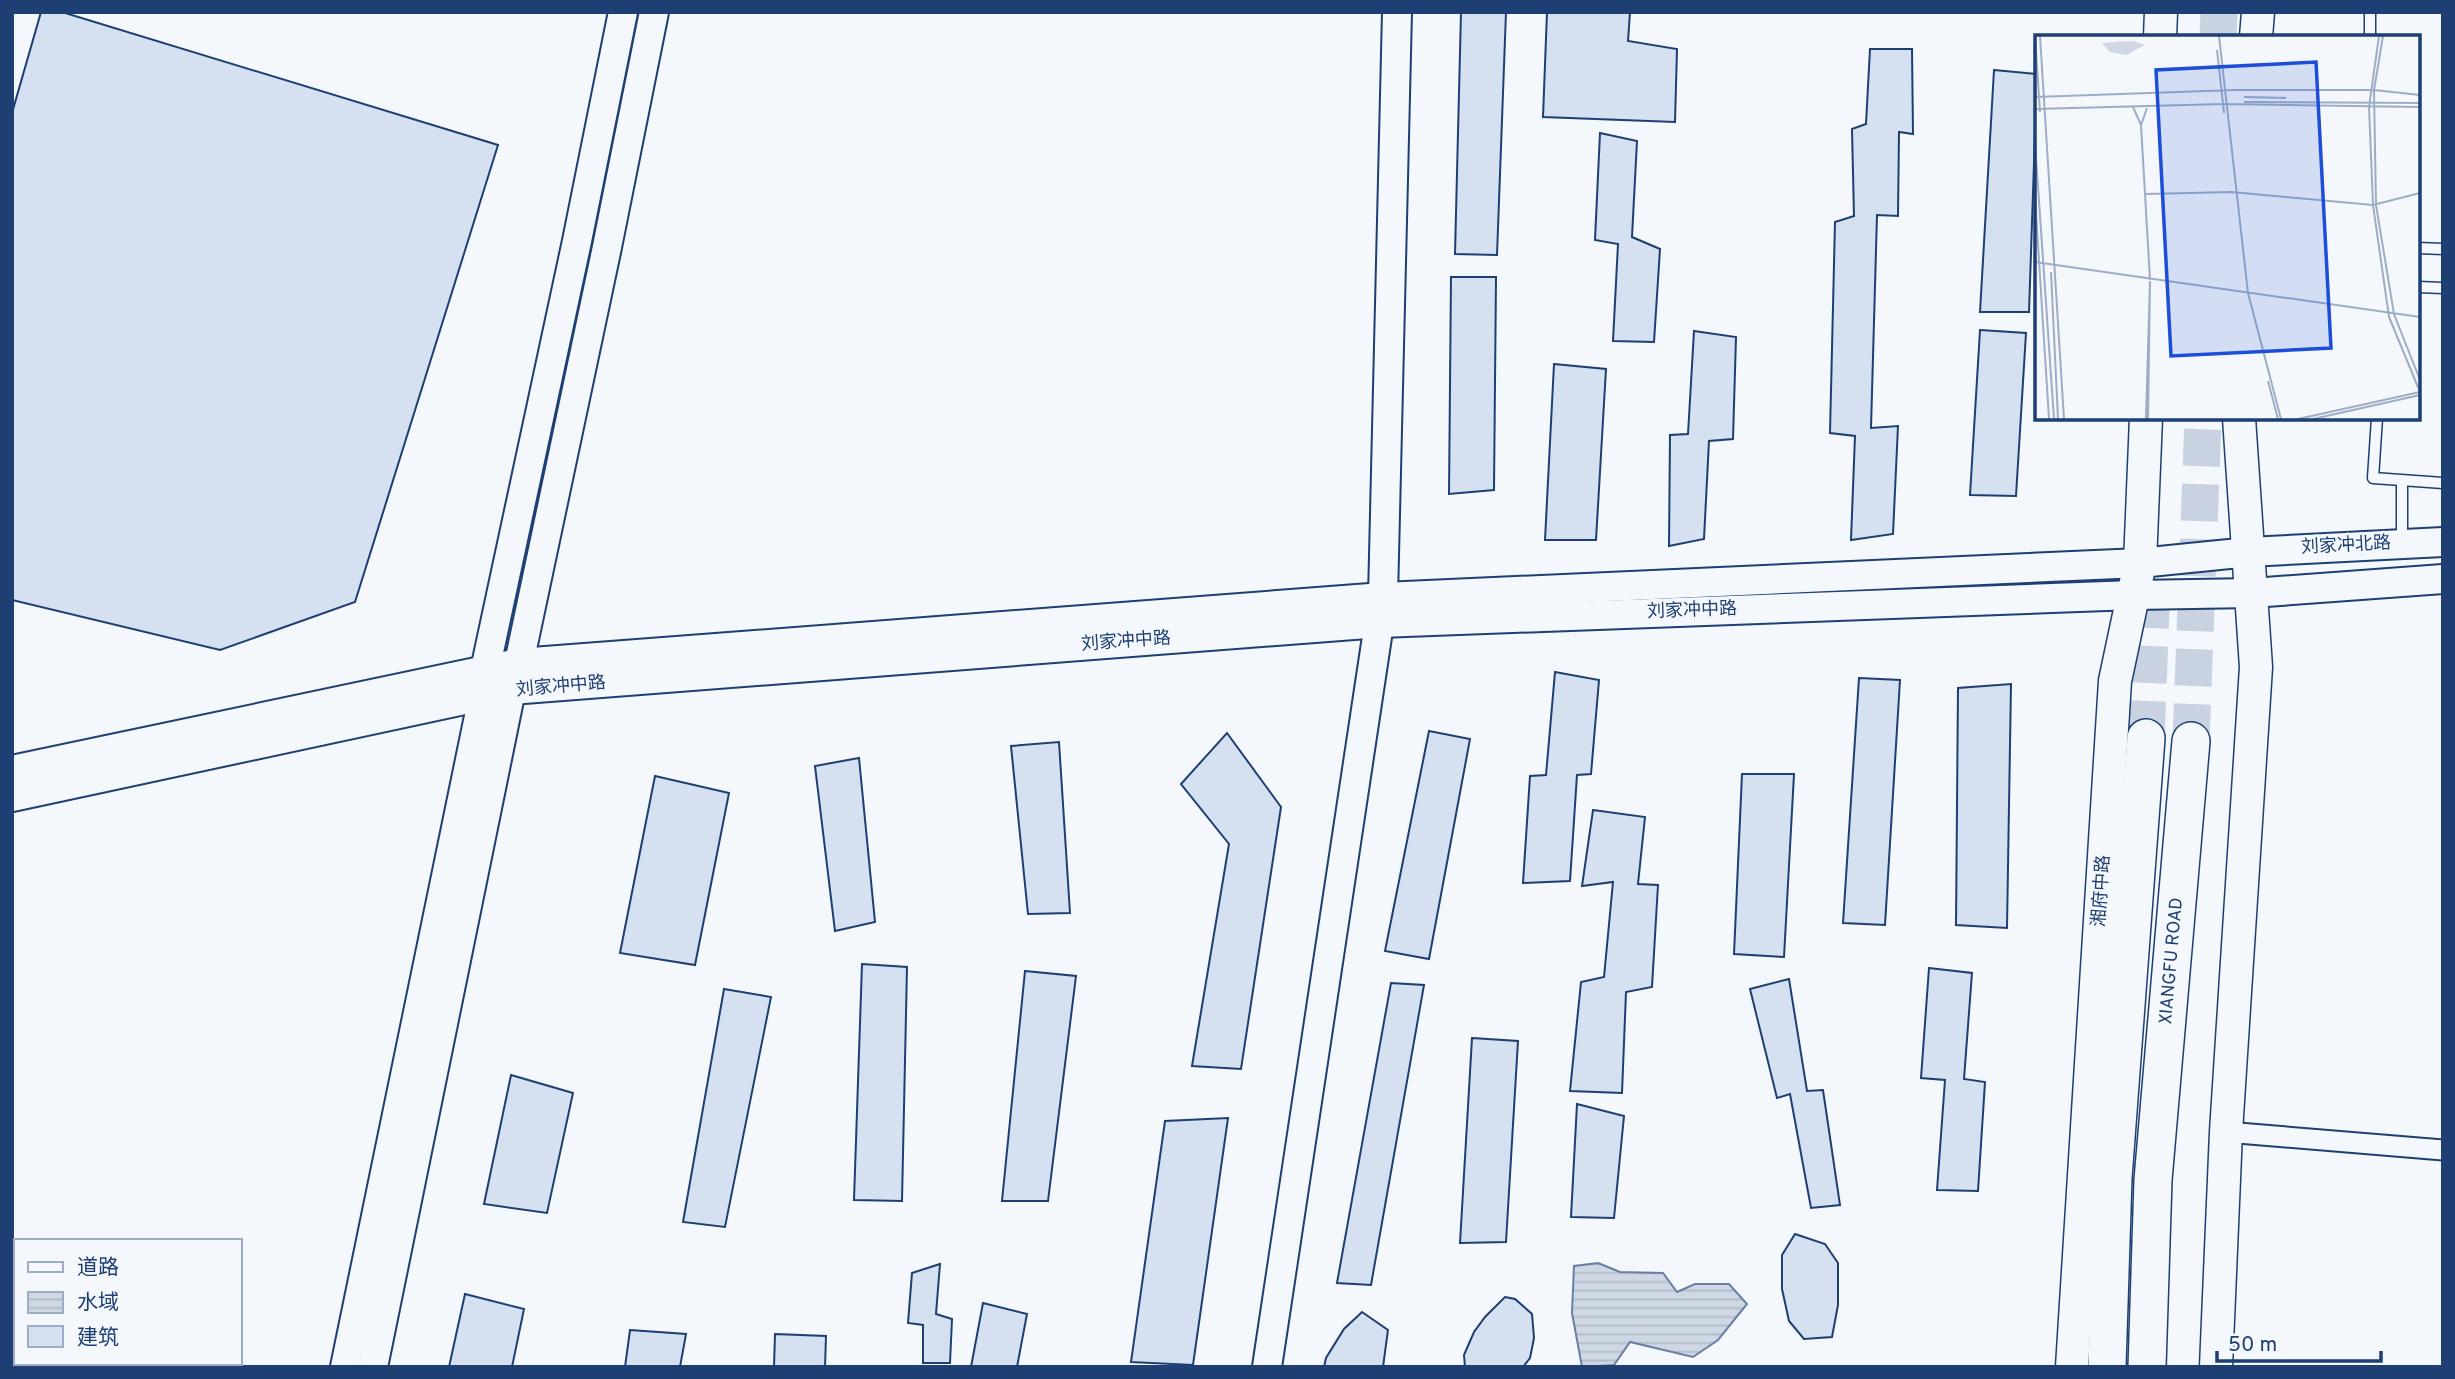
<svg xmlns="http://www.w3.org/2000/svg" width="2455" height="1379" font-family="Overpass,'Noto Sans SC',sans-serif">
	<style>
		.water { fill: url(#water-rules); stroke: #687fa3; stroke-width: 2 }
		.building { fill: #d5e0f0; stroke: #1d3f73; stroke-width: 2 }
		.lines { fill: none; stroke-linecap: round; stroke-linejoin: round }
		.highway-tunnel { stroke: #c9d2e0; stroke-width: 37; stroke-dasharray: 37 18; stroke-linecap: butt }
		.lane-casing { stroke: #1d3f73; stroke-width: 13 }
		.street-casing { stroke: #1d3f73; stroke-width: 23 }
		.secondary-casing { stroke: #1d3f73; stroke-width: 32 }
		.primary-casing { stroke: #1d3f73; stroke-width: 35 }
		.highway-casing { stroke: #1d3f73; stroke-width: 40 }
		.lane { stroke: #f4f7fb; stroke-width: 10 }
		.street { stroke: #f4f7fb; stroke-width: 19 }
		.secondary { stroke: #f4f7fb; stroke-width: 28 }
		.primary { stroke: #f4f7fb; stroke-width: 32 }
		.highway { stroke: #f4f7fb; stroke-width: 37 }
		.labels { text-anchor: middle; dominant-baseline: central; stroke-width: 5; stroke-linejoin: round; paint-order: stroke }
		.street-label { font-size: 18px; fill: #1d3f73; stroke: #f4f7fb }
		.inset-road { fill: none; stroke: #9eadc5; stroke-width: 2 }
		.view { fill: #1d4ed8; fill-opacity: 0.15; stroke: #1d4ed8; stroke-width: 3.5 }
		.inset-edge { fill: none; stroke: #1d3f73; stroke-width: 3.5 }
	</style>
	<defs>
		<pattern id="water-rules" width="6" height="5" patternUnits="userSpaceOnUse" patternTransform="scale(1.75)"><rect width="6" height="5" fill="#cfd7e4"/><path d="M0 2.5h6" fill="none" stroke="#b1bac7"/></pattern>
	</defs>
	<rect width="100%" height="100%" fill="#f4f7fb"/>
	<path class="water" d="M1598,1263L1620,1272L1663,1273L1677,1292L1695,1284H1729L1747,1304L1718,1340L1693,1357L1630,1342L1614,1365L1582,1367L1572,1313L1574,1266Z"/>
	<g class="building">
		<path d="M41,12H62L498,145L355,602L220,650L12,600V113Z"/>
		<path d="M1461,12H1506L1497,255L1455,254Z"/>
		<path d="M1547,12H1630L1628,41L1677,49L1675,122L1543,117Z"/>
		<path d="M1870,49H1912L1913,134L1899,132L1898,216L1877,215L1871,428L1898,426L1893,534L1851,540L1855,436L1830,433L1835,222L1854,216L1852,129L1866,124Z"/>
		<path d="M1994,70L2037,74L2029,312H1980Z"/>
		<path d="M1600,133L1637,141L1632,237L1660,249L1654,342L1613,341L1618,244L1595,240Z"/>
		<path d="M1451,277H1496L1494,490L1449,494Z"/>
		<path d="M1980,330L2026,333L2016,496L1970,495Z"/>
		<path d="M1694,331L1736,337L1733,439L1709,441L1704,539L1669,546L1670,435L1688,434Z"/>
		<path d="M1554,364L1606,369L1596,540H1545Z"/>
		<path d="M1555,672L1599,680L1591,774L1577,775L1570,881L1523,883L1530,776L1546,775Z"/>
		<path d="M1859,678L1900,680L1885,925L1843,923Z"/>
		<path d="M2011,684L2007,928L1956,925L1958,688Z"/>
		<path d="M1429,731L1470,739L1429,959L1385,951Z"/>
		<path d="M1227,733L1281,807L1241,1069L1192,1066L1229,844L1181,784Z"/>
		<path d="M1059,742L1070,913L1028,914L1011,746Z"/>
		<path d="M859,758L875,922L835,931L815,766Z"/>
		<path d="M1742,774H1794L1784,957L1734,954Z"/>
		<path d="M655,776L729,793L695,965L620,953Z"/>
		<path d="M1593,810L1645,817L1638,884L1658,885L1652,987L1626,992L1622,1093L1570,1091L1581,982L1604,977L1613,882L1582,886Z"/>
		<path d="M862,964L907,967L902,1201L854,1200Z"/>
		<path d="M1929,968L1972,973L1964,1079L1985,1082L1978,1191L1937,1190L1945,1080L1921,1078Z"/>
		<path d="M1025,971L1076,976L1048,1201H1002Z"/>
		<path d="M1789,979L1807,1091L1823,1090L1840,1205L1811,1208L1790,1094L1777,1098L1750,989Z"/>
		<path d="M1391,983L1424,985L1371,1285L1337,1283Z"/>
		<path d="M724,989L771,997L725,1227L683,1222Z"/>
		<path d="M1472,1038L1518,1041L1506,1242L1460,1243Z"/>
		<path d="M511,1075L573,1093L547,1213L484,1204Z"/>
		<path d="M1577,1104L1624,1116L1614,1218L1571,1217Z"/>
		<path d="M1228,1118L1193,1365L1131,1362L1165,1121Z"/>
		<path d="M1795,1234L1825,1244L1838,1263V1305L1832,1337L1804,1339L1789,1321L1782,1289V1255Z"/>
		<path d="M940,1264L936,1314L952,1319L950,1363H923V1325L908,1323L912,1273Z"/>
		<path d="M465,1294L524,1309L512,1367H449Z"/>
		<path d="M1505,1297L1515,1299L1532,1314L1534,1338L1530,1358L1523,1367H1465L1464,1355L1474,1332L1485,1317Z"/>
		<path d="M983,1303L1027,1314L1017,1367H971Z"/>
		<path d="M1362,1312L1388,1330L1383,1367H1324L1326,1358L1344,1329Z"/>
		<path d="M630,1330L686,1334L680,1367H625Z"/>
		<path d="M775,1334L826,1336L825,1367H774Z"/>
	</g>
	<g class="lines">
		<g class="highway-tunnel">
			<path d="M2218,37L2219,12"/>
			<path d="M2146,738L2153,559"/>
			<path d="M2191,741L2203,418"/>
		</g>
		<g class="lane-casing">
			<g id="lane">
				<path d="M2370,37V12"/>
				<path d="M2418,248L2443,249"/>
				<path d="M2418,287L2443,288"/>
				<path d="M2377,418L2373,478L2443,483"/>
				<path d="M2402,542V481"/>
			</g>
		</g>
		<g class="street-casing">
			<path id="street" d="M2226,1132L2443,1150"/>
		</g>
		<g class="secondary-casing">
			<g id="secondary">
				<path d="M12,770L519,663L1383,597L2140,563L2249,552L2443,542"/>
				<path d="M12,797L511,690L1380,623L2134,595L2252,593L2443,579"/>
				<path d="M345,1367L483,697L485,670L577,241L623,12"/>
				<path d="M373,1367L511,690L519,663L607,247L654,12"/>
				<path d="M1267,1367L1383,597L1397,12"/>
			</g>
		</g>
		<g class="primary-casing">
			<g id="primary">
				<path d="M2160,37L2161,12"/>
				<path d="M2256,37L2258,12"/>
				<path d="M2072,1367L2115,681L2140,563L2146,418"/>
				<path d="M2216,1367L2226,1132L2256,667L2239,418"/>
			</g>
		</g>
		<g class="highway-casing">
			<g id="highway">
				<path d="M2107,1367L2113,1178L2146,738"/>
				<path d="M2147,1367L2153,1180L2191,741"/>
			</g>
		</g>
		<use href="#lane" class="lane"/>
		<use href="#street" class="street"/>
		<use href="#secondary" class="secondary"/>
		<use href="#primary" class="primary"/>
		<use href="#highway" class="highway"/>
	</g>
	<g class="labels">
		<g class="street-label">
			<text transform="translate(2346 546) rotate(-3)">刘家冲北路</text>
			<text transform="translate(1692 611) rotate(-2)">刘家冲中路</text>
			<text transform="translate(1126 642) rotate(-4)">刘家冲中路</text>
			<text transform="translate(561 687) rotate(-5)">刘家冲中路</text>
			<text transform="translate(2102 891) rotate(-86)">湘府中路</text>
			<text transform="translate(2172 961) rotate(-85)">XIANGFU ROAD</text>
		</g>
	</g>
	<g transform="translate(2035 35)">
		<rect width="385" height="385" fill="#f4f7fb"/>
		<path d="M98,6L110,10L91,20L75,17L67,8Z" fill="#cfd7e4"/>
		<path class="inset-road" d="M0,1L5,77M5,1L29,384M184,1L213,258L246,384M344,1L334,72L338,170L354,282L385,357M348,1L339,55L341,170L359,279L385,345M182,15L189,78M0,62L200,55H339L385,60M209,62L251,63M209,67L385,68M98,72L106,90L112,73M0,74L188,69L385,72M106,90L115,245M0,108L19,384M111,159L197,157L338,170L385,158M0,162L14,384M0,227L385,282M16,237L23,384M233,346L243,384M111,384L115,246L113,384M263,384L385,357M278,384L385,360"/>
		<path class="view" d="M281,27L296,313L136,321L121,35Z"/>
		<rect width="385" height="385" class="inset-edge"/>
	</g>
	<rect width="2455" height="1379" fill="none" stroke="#1d3f73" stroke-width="28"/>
	<rect x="14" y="1239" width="228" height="126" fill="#f4f7fb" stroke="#9eadc5" stroke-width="2"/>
	<rect x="28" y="1262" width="35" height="10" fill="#f4f7fb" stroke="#9eadc5" stroke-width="2"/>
	<text x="77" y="1274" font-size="21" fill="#1d3f73">道路</text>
	<rect x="28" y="1292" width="35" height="21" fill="url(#water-rules)" stroke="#9eadc5" stroke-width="2"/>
	<text x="77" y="1309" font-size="21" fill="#1d3f73">水域</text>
	<rect x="28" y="1326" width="35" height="21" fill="#d5e0f0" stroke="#9eadc5" stroke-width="2"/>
	<text x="77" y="1344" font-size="21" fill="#1d3f73">建筑</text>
	<path d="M2217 1351v10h164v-10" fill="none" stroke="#1d3f73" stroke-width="3.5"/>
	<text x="2228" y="1351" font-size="21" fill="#1d3f73" stroke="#f4f7fb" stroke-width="5" paint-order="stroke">50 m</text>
</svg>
